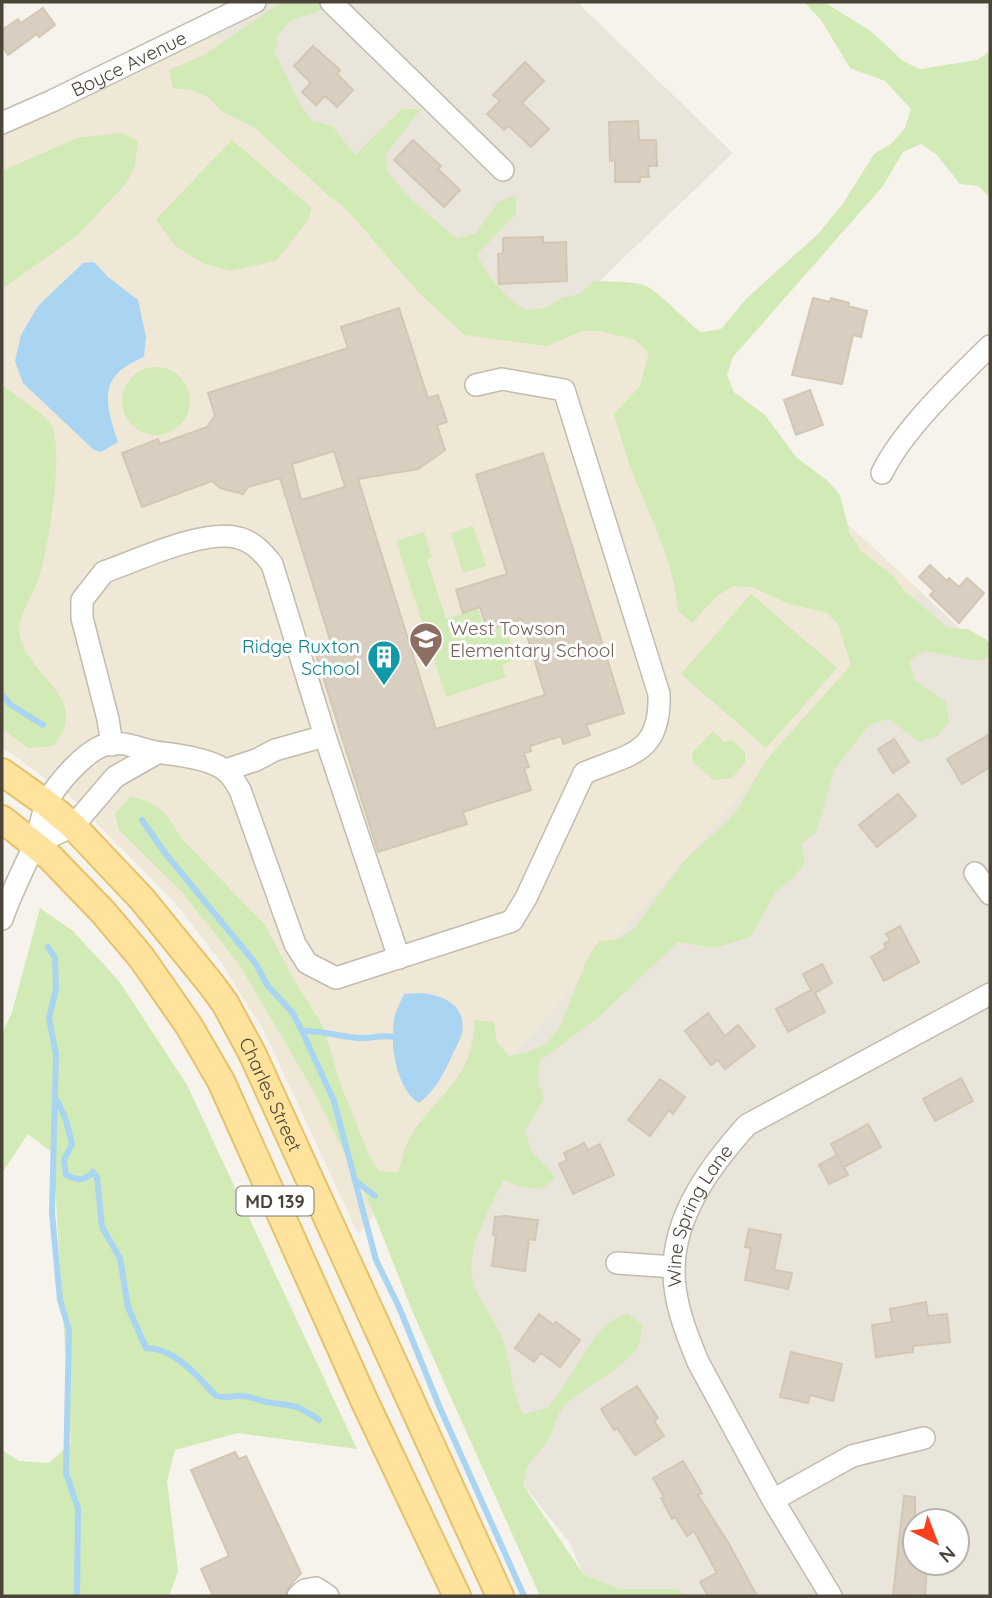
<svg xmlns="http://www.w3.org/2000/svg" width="992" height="1598" font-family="Quicksand,sans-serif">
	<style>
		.residential { fill: #eae5da; fill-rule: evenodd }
		.education { fill: #efe8d6 }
		.green { fill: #d2eab5 }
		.water { fill: #a9d4f2 }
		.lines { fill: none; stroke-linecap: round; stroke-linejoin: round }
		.stream { stroke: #a9d4f2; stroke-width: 6 }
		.building { fill: #d8cfc1; stroke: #d3c7b4; stroke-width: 2; fill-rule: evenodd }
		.minor-casing { stroke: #c2bbae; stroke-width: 24 }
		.major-casing { stroke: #e6c16a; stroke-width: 30 }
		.minor { stroke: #fff; stroke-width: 21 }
		.major { stroke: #ffe39c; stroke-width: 26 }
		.labels { text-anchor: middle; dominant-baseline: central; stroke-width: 6; stroke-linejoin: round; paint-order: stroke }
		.shield { fill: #fff; stroke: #817c74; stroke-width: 2 }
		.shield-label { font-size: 18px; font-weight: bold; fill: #4b4439 }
		.street-label { font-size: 19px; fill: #4b4439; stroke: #fff }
		.education-label { font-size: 19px; fill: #785e54; stroke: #fff; text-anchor: start }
		.culture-label { font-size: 19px; fill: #0d838f; stroke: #fff; text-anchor: end }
	</style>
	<rect width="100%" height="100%" fill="#f6f3ec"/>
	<g class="residential">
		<path d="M244,2H577L733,153L534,344L203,23Z"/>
		<path d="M919,590L990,657V1596H593L569,1542L510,1468L388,1199ZM915,1521H957V1563H915Z"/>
	</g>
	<path class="education" d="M203,23L534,343L593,288L919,590L358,1234L263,1029L220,961L175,903L70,796L2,747V136Z"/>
	<g class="green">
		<path d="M284,2H315L325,9L290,21L278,35L275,53L301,106L313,121L332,126L355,155L402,109H421L386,154L387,172L413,201L457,239L476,233L498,202L516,195V214L477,254L486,272L511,301L527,310L546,308L562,298L580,294L594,281C609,282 625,281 640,284C657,287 684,321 701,332L721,329L746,299L819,233L844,202L874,154L892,143L905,128L911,109L885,81L850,68L821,20L804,2H824L872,32L903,61L920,69L977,60L990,51V197L978,186L960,184L936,154L921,144L903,152L883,186L733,357L727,375L734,392L765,415L796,457L828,481L840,495L850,534L861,551L892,575L904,590L948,628L968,629L986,639L990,645V657L979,661L924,651L909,661L915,680L946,702L949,722L938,736L919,742L889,719L870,724L835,768L816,832L801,844L805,863L792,879L777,890L750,937L714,948L678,942L601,1015L540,1061L538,1080L544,1099L525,1131L531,1150L556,1178L541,1189L521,1187L503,1180C489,1213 459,1256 477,1293C485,1309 498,1324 503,1341C512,1366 511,1391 523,1414L547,1408L559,1393L596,1335L609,1322L627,1313L643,1325C641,1331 641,1340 638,1346C628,1367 584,1386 566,1404C556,1414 555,1427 549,1438C537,1460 527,1455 523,1485L584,1575L620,1589H678L684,1596H540L413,1313L372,1209L313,1090L239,964L181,891L119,830L115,814L131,796L151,803L166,814L182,839L265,925L293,978L324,1028L340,1083L369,1155L379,1171L398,1173C402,1160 405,1143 413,1132C443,1089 472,1079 475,1020L494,1022L497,1042L509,1056L528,1052L547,1043L560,1027L588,957L599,941L619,939L635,928L683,862L725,823L738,809L766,760L851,665L838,624L825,612L789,604L752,587L733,586L717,596L692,623L678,611C674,559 648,514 630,466C624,449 619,431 614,414L640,386L649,352L635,340L600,331H582L547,346L465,335L421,295L346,209L330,197L255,128L221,111L209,98L192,90L173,88L169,70L204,55L268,11Z"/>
		<path d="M122,133L138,141L135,165L127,182L78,235L2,289V171L77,138Z"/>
		<path d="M232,140L312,208L308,220L276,261L230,271L203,263L175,246L156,219Z"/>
		<circle cx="156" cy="401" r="34"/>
		<path d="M2,384C15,398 41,409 51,425C65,448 48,549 39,577C35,590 18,618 19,631C24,677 95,697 53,746L28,748L2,729Z"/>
		<path d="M473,526L486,566L463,573L451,533Z"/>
		<path d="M424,532L432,557L427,560L446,619L478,609L485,632L505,626L516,660L502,665L506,677L446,697L396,541Z"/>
		<path d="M751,594L837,668L766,748L681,674Z"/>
		<path d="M713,731L724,742L732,740L745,752V763L732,778L714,780L693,763L692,753Z"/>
		<path d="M40,908L73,931L119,981L187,1085L357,1449L238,1433L175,1450L167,1481L178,1571L169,1596H2V1450L19,1461L49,1463L71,1443L53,1153L28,1134L2,1173V1033L12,1012Z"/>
	</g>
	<g class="water">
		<path d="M94,262L108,277L138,300L146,337L144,357C97,376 105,402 118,442L101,452L94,450L23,383L15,361L21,335L38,306L83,263Z"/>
		<path d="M421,993C443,995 467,1005 462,1033C460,1041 454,1051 451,1058C443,1075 434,1092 419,1103C395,1088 389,1041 395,1015C397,1008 401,1001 404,994Z"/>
	</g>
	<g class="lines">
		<g class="stream">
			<path d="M2,695L11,705L43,725"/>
			<path d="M142,820L165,853L256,964L267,985L292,1012L302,1031L334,1101L376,1260L399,1307L440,1408L524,1596"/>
			<path d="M48,947L55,958L56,989L49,1018L56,1054L52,1213L60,1300L69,1330L66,1473L78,1508L77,1596"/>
			<path d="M302,1031C322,1030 340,1037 360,1038C373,1039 380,1034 394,1037"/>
			<path d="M58,1102L66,1120L72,1144L64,1160L66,1175C77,1180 84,1182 93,1172L97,1177L102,1227L120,1258L128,1307L146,1348C175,1348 197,1376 216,1396C226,1399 234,1395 244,1396C251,1397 259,1400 266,1402C292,1406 295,1403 319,1420"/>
			<path d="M356,1181L375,1196"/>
		</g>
	</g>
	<g class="building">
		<path d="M43,8L55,25L39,37L37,34L8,55L2,46V30L18,19L21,23Z"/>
		<path d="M313,46L340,70L337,74L353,90L337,107L325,96L316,105L302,92L311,83L294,66Z"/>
		<path d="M525,62L544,81L522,103L549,129L531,147L509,126L504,130L487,114L500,101L493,95Z"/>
		<path d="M638,121L639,140H656L657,166H648L649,177H640V182H615V160L610,161L609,122Z"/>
		<path d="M413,140L441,166L438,169L460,190L444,207L394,160Z"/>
		<path d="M543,237V243L566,242L567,281L499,284L498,254L503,253V238Z"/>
		<path d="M813,298L830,302L831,298L849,303L848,306L867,311L861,337L853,335L842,384L792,375Z"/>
		<path d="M399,308L428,398L438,395L447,422L437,425L445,450L418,469L358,479L436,729L545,695L522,619L487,630L480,607L463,613L456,590L507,574L476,475L543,453L624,713L586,725L590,735L563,744L561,736L530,746L531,751L524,753L529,767L524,768L531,790L463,812L467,824L378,852L314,648L331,643L280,478L248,487L243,494L220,488L212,481L142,507L122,453L158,439L160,444L207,427L215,415L208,393L348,348L341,327ZM334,451L345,487L301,500L292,464Z"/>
		<path d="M810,390L823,425L796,435L784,400Z"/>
		<path d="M930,565L947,581L949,578L959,587L967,578L984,593L959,623L930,595L934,591L919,577Z"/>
		<path d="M990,734V767L962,784L947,759Z"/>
		<path d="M894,739L909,762L893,773L878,749Z"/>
		<path d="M898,794L916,816L877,847L859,825Z"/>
		<path d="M900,926L919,962L884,981L871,957L886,948L884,944L890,940L886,934Z"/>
		<path d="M822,964L832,983L815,993L825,1012L788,1032L776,1009L811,990L803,974Z"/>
		<path d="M708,1013L725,1036L738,1025L755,1046L725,1069L718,1060L711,1065L685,1031Z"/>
		<path d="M961,1078L973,1101L935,1121L923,1099Z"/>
		<path d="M660,1079L685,1097L673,1114L669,1110L650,1136L628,1120Z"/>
		<path d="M868,1124L881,1147L844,1167L848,1175L829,1184L819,1165L837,1155L841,1163L831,1144Z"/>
		<path d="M584,1143L588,1150L600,1144L614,1175L573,1194L559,1164L567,1160L564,1153Z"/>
		<path d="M506,1216L538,1220L535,1240L529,1239L525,1271L492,1266L496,1235H493L495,1217Z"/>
		<path d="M749,1229L781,1235L774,1270L792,1273L788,1289L745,1280L751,1248L745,1247Z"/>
		<path d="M926,1302L928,1316L947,1314L950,1342L913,1346V1352L876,1357L872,1325L892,1322L890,1309Z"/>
		<path d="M539,1314L554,1325L556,1322L580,1340L560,1367L541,1353L534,1362L515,1348Z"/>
		<path d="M791,1352L842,1364L833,1401L810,1395L808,1403L780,1397Z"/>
		<path d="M637,1386L658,1418L654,1421L664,1436L635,1455L617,1428L614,1430L601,1409Z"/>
		<path d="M235,1452L239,1459L246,1456L301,1573L289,1587L285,1596H213L201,1569L229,1556L191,1470Z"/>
		<path d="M683,1461L702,1493L698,1495L729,1544L757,1596H708L700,1582L717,1573L694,1531L687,1536L675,1517L672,1519L661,1498L664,1497L653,1478Z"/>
		<path d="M904,1496L915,1497V1563H927L925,1596L893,1595Z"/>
	</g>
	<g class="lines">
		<g class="minor-casing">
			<g id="minor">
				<path d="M331,2L503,170"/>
				<path id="s1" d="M2,123L52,101L255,2"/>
				<path d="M882,473C902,431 956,379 990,346"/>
				<path d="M112,745L108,719L82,618V600L104,572C138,560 205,528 239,538C254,542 263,553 272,564L325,736L399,958"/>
				<path d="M226,770L256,760L275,750L325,736"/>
				<path d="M35,844L73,826L115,777L157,753"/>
				<path d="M975,873L990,894"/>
				<path d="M2,919C11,893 23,870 34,846C39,833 41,818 46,805C54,786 85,751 105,745C125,739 144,752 163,753C180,755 216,760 228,773C233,777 236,784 240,790L295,944L307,963L336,978L512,921L526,898L584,773C630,754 661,754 659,694L564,390L502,379L476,385"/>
				<path d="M617,1263L674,1267"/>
				<path d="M773,1500L852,1456L924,1438"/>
				<path d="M298,1596L305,1590L316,1588L328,1596"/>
				<path id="s2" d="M831,1596L773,1500L698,1362C686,1333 673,1300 674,1268C675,1213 712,1164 747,1125L990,994"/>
			</g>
		</g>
		<g class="major-casing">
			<g id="major">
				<path id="s3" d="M2,772L47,804L73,826L142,899L211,984L225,1003L252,1053L500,1596"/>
				<path d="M2,819L50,857L103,912L141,957L189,1026L221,1081L364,1400L457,1596"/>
			</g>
		</g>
		<use href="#minor" class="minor"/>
		<use href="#major" class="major"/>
	</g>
	<defs>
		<g id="school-pin" transform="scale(1.75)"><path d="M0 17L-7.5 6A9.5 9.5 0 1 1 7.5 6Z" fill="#8d6e63" stroke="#fff"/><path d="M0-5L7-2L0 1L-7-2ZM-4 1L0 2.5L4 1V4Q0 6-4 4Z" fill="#fff"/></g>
		<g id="building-pin" transform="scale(1.75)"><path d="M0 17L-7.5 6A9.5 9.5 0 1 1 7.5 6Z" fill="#0f9aa8" stroke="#fff"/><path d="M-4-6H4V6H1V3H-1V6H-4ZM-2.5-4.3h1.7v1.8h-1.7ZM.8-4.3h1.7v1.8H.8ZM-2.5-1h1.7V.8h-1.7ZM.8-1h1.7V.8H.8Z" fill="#fff"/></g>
	</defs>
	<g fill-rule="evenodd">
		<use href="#school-pin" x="426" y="639"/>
		<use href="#building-pin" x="384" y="657"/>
	</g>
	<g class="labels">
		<rect class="shield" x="236.5" y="1186.5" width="77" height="29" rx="5"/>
		<g class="shield-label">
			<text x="275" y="1201">MD 139</text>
		</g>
		<g class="street-label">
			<text stroke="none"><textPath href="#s1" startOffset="140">Boyce Avenue</textPath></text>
			<text stroke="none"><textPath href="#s3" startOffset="425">Charles Street</textPath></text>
			<text stroke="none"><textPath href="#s2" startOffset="425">Wine Spring Lane</textPath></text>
		</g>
		<g class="education-label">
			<text x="450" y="628">West Towson<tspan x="450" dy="22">Elementary School</tspan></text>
		</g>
		<g class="culture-label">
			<text x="360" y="646">Ridge Ruxton<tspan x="360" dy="22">School</tspan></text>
		</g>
	</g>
	<rect width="992" height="1598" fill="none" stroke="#4b4439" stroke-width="7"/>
	<g transform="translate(936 1542) rotate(138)"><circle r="33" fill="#ffffff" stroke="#b7b4b0" stroke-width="2"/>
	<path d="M0-5L12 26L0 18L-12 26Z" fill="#fc3f1d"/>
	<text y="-10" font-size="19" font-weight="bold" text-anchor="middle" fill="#4b4439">N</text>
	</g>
</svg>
